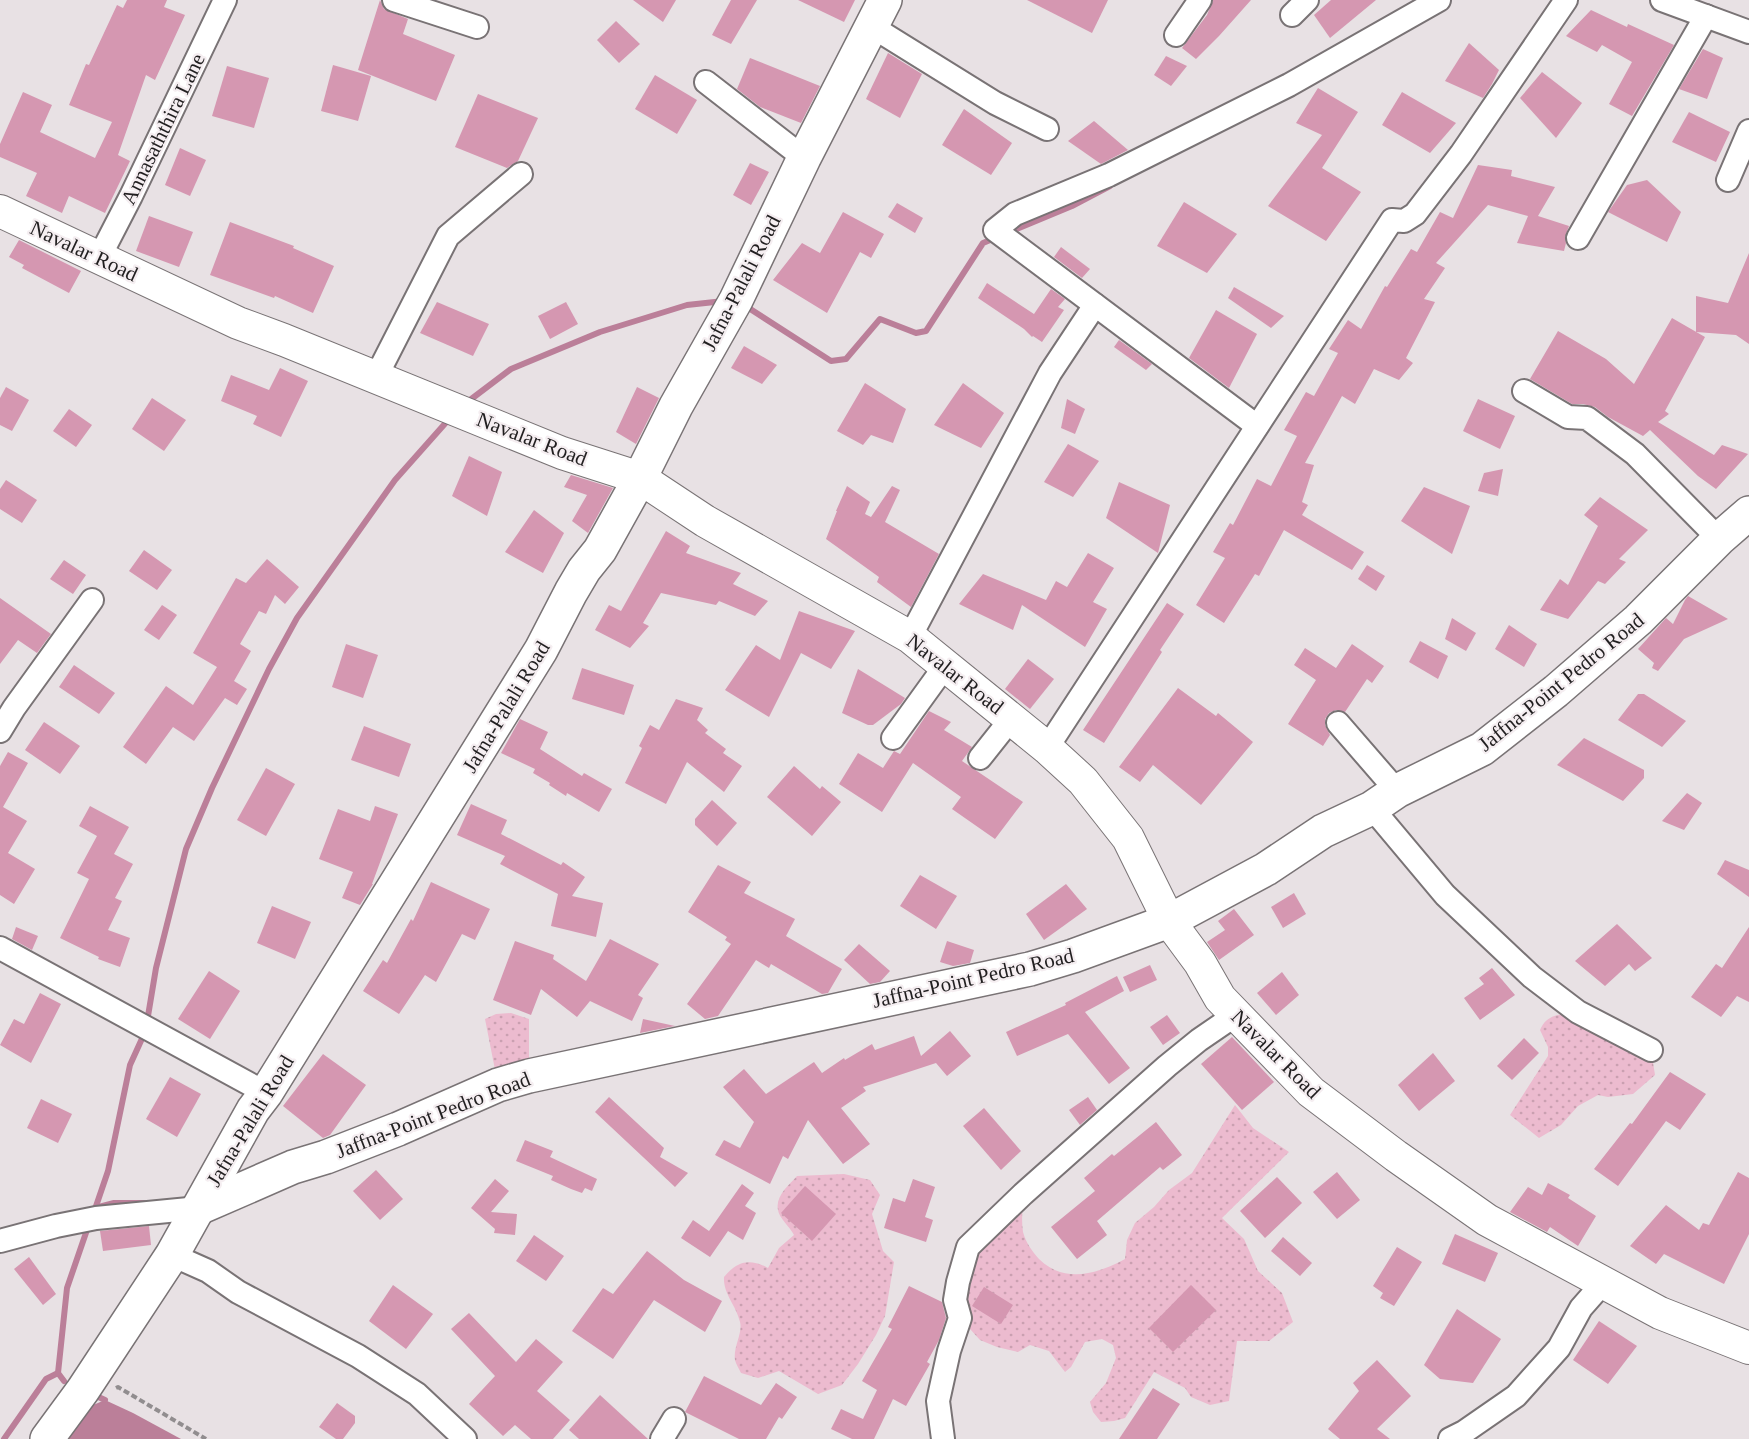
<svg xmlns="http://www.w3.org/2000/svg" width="1749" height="1439" font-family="Georgia,serif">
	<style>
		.grass { fill: url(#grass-dots) }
		.water { fill: #bb7f99 }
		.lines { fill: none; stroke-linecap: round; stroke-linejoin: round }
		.stream { stroke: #bb7f99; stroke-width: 6 }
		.building { fill: #d597b1 }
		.street-casing { stroke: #797375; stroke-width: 26 }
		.secondary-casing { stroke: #797375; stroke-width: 34 }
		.primary-casing { stroke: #797375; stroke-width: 36 }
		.path { stroke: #918d8f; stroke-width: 4; stroke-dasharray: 6 3; stroke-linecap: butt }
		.street { stroke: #fff; stroke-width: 22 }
		.secondary { stroke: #fff; stroke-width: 32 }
		.primary { stroke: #fff; stroke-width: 33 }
		.labels { text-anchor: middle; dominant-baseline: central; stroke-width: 4.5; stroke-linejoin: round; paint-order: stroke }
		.street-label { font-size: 21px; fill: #211f20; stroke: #f5eef1 }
	</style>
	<defs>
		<pattern id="grass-dots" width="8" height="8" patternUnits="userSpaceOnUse" patternTransform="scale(1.5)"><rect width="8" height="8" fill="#ecbbcf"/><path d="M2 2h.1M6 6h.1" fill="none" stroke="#caa0b1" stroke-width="1.8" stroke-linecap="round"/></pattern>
	</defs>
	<rect width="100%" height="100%" fill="#e8e1e4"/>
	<g class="grass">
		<path d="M1578,1012L1651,1050L1655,1075L1633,1094L1608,1097L1598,1095L1578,1106L1561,1125L1539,1138L1510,1115L1548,1056V1047L1540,1030C1547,1013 1561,1015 1578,1012Z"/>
		<path d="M511,1013L529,1019V1076L498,1085L485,1019L496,1014Z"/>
		<path d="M1235,1105L1253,1128L1289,1152L1222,1218L1244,1239L1258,1271L1282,1293L1293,1322L1269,1341H1237L1229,1401L1210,1405L1191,1397L1185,1388L1154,1372L1125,1418L1114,1421L1101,1422L1093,1412L1090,1402L1106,1383L1116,1358L1113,1345L1102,1339L1085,1342L1071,1367L1065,1372L1049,1351L1030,1345L1018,1352L997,1347L980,1340L960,1318L968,1247L1023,1194C1023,1206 1021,1220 1023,1232C1026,1243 1032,1251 1039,1259C1064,1284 1098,1274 1125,1259L1127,1240L1135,1223L1154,1207L1169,1190L1192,1173Z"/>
		<path d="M844,1174L870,1180L880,1195L872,1214L883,1251L894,1262L885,1316L876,1335L858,1364L842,1385L818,1394L779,1371L758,1378L741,1373C739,1369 736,1364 735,1360C733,1347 743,1333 740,1322C736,1305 723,1294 724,1277C737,1261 750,1258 768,1268L779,1248L794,1235C790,1227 779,1218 778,1210C775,1196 789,1185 797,1176Z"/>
	</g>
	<path class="water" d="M105,1400L133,1413L181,1439H63L86,1408Z"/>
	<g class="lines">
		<g class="stream">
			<path d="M1007,233L1072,206L1110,186"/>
			<path d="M744,305L831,361L846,359L880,319L916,333L926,331L983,243L995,238"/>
			<path d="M466,403L511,369L600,332L687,305L724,301"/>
			<path d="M147,1022L156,968L186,849L212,788L269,669L297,618L395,480L450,418"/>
			<path d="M95,1208L114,1203H144"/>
			<path d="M93,1215L108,1171L130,1065L145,1032"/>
			<path d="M64,1381L58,1373L67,1288L89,1224"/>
			<path d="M92,1394L105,1400"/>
			<path d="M4,1439L46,1379L58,1373"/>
		</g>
	</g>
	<g class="building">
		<path d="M127,0H167L164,7L185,15L155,80L146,75L118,155L130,161L105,213L69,196L62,213L26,196L37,173L0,157V144L23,92L52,105L40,132L95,158L112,122L69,105L86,64L89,65L117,5L123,8Z"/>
		<path d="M380,0L384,9L408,19L403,34L455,55L436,101L358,70Z"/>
		<path d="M633,0H676L663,22Z"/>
		<path d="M731,0H757L731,44L712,35Z"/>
		<path d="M798,0H855L844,22Z"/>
		<path d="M1027,0H1108L1092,33Z"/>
		<path d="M1213,0H1251L1219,36L1196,59L1182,48L1207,15Z"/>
		<path d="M1331,0H1376L1330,38L1314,15Z"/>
		<path d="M1591,10L1627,27L1628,24L1674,45L1632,116L1609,104L1632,62L1602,45L1597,52L1566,36Z"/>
		<path d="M616,21L640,44L619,63L597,40Z"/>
		<path d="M1469,43L1499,70L1492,84L1483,98L1445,81Z"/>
		<path d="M1703,49L1723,58L1707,99L1679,89Z"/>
		<path d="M888,53L922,74L900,118L866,99Z"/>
		<path d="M1166,56L1187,66L1171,86L1154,75Z"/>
		<path d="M750,58L820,86L801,123L760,107L737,89Z"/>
		<path d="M333,65L371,76L358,121L321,111Z"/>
		<path d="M227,66L269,78L254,128L212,116Z"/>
		<path d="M1542,72L1582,103L1556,138L1520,98Z"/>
		<path d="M655,75L697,100L677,134L635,109Z"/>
		<path d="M1318,88L1358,112L1322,168L1361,192L1326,241L1268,206L1322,135L1296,123Z"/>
		<path d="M1402,92L1456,123L1430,153L1382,125Z"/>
		<path d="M478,94L538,118L518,161L507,168L455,147Z"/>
		<path d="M964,109L1012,143L991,175L942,145Z"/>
		<path d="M1689,112L1730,132L1716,162L1672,142Z"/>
		<path d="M1094,121L1128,150L1101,164L1068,141Z"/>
		<path d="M180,148L206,160L190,196L165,185Z"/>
		<path d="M750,163L769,172L751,205L733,195Z"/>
		<path d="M1478,165L1512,170L1511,176L1555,187L1538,216L1569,226L1565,237L1566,243L1564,251L1517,243L1528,216L1488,205L1436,263L1445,268L1424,299L1435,302L1406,358L1413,363L1399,380L1374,369L1355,404L1342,396L1305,463L1314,465L1302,502L1308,505L1302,515L1364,552L1352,570L1284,530L1259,576L1255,574L1224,623L1196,605L1225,558L1213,552L1230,523L1233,525L1257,479L1271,486L1297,436L1284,430L1306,392L1314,396L1338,353L1329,349L1348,320L1361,329L1385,286L1387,287L1411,249L1417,252L1440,212L1453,218Z"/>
		<path d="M1647,180L1681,212L1667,242L1608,212L1627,185Z"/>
		<path d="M1184,202L1237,234L1207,273L1157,246Z"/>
		<path d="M897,203L923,218L915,233L888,217Z"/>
		<path d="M843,212L884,234L871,258L860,252L827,313L773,280L802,243L820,253Z"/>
		<path d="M149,216L193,232L179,267L136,251Z"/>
		<path d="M230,222L294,246L293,248L334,266L313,313L275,296L274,298L210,275Z"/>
		<path d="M19,240L81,271L69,293L22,268L24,265L9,257Z"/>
		<path d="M1061,247L1090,269L1082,278L1054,257Z"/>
		<path d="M1749,253V344L1736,335L1696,332V296L1728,303Z"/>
		<path d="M987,283L1034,314L1051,289L1065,299L1058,307L1064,310L1042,342L1033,336L1032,337L1024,329L978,298Z"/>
		<path d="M1234,287L1284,316L1271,328L1228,298Z"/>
		<path d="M437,302L489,324L473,356L420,333Z"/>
		<path d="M566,302L578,324L550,339L538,316Z"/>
		<path d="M1216,310L1257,334L1229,388L1189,358Z"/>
		<path d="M1672,318L1705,337L1665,411L1669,414L1658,422L1714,455L1722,445L1748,454L1716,489L1698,476L1650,430L1643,436L1608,417L1595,407L1583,404H1572L1530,379L1558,331L1606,359L1634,384Z"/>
		<path d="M1119,340L1152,364L1146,370L1114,347Z"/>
		<path d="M744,346L777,365L762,384L731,368Z"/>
		<path d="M280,368L308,381L281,437L253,424L257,416L221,401L231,375L269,390Z"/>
		<path d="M865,383L906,409L893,443L871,435L863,445L837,431Z"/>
		<path d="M963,383L1004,413L981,448L934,425Z"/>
		<path d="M6,387L29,400L12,431L0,425V398Z"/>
		<path d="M637,387L659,398L636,444L616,432Z"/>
		<path d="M152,398L186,420L164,451L132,429Z"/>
		<path d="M1067,399L1085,409L1075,434L1061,428Z"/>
		<path d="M1478,399L1515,416L1500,449L1463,431Z"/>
		<path d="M69,409L92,425L76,447L53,431Z"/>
		<path d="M1068,444L1099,461L1073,497L1044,482Z"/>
		<path d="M469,456L502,472L487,516L452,496Z"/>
		<path d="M1503,469L1498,496L1478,491L1484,473Z"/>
		<path d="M571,475L613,488L588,533L572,521L587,495L564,487Z"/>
		<path d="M6,480L37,500L22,523L0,509V489Z"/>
		<path d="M1119,482L1170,505L1158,553L1106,518Z"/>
		<path d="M847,486L870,502L865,514L871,517L892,486L900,490L885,522L939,554L911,607L877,582L879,577L826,539L837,511H836Z"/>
		<path d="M1424,487L1470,506L1452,554L1401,521Z"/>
		<path d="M1600,497L1648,530L1619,559L1626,562L1605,584L1598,581L1568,619L1540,610L1560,579L1568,585L1598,526L1584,515Z"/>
		<path d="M534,510L564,533L543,573L505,552Z"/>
		<path d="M666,531L690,546L686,553L741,573L733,584L768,601L755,616L719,601L716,605L661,593L643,623L649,626L630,648L595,630L609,605L621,611Z"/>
		<path d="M144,550L172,570L157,590L129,571Z"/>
		<path d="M1088,553L1114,568L1093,602L1107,609L1085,647L1022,605L1013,630L959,604L983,574L1046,600L1056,581L1067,587Z"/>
		<path d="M267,559L299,587L285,604L275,595L266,614L259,611L240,644L251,651L234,681L247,689L237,705L225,698L194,741L173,727L146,764L123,747L166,686L193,705L217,667L193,653L236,578L246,583Z"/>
		<path d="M64,560L86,575L73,594L50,579Z"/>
		<path d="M1367,565L1385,576L1376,591L1358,579Z"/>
		<path d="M1688,596L1728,619L1684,639L1658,671L1652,668L1654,663L1638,649L1666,618L1673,624L1685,600Z"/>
		<path d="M0,598L51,634L37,653L18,640L0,664Z"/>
		<path d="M1167,603L1184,614L1160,650L1162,652L1104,743L1083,730Z"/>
		<path d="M162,605L177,615L159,640L144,630Z"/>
		<path d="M799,611L855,631L831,669L801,653L769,717L725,690L756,645L780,660Z"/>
		<path d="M1452,618L1476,633L1466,651L1445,639Z"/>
		<path d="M1509,625L1537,644L1524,667L1495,649Z"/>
		<path d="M1420,641L1448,656L1438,679L1409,662Z"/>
		<path d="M346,644L378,655L363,698L332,687Z"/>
		<path d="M1352,644L1384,666L1372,683L1367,679L1345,712L1336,710L1329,713L1325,719V725L1330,735L1323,746L1288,724L1316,680L1294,665L1305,648L1336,668Z"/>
		<path d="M1028,659L1054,679L1030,709L1005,689Z"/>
		<path d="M74,665L115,693L99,714L59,687Z"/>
		<path d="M582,668L634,685L624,715L572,699Z"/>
		<path d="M858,669L905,698L901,704L873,725H868L842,713Z"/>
		<path d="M1178,688L1216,716L1218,713L1253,742L1201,805L1153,765L1140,782L1119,767Z"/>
		<path d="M1638,694H1644L1686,721L1662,747L1618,720Z"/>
		<path d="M676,699L703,708L697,720L708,730L705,733L726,749L723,753L742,766L724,792L687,762L666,804L625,783L642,748L639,746L650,725L659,730Z"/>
		<path d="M929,711L951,722L944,730L972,747L962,761L1023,802L995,839L952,809L961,797L913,763L882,812L839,784L858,753L883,768L894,751L900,754Z"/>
		<path d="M520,719L548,732L540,749L582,776L584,773L612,789L599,812L567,793L566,796L549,785L550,783L533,773L535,769L501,753Z"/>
		<path d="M44,722L80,746L60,774L25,750Z"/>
		<path d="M364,726L411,744L399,777L351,760Z"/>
		<path d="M1584,738L1644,770V778L1623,801L1557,765Z"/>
		<path d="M8,752L28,763L3,807L27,821L8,853L35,869L14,904L0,895V766Z"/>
		<path d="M794,766L820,789L822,786L841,802L812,836L767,797Z"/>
		<path d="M266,768L295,784L266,836L237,820Z"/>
		<path d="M1687,793L1702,803L1684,830L1662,821Z"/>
		<path d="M712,800L737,823L717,846L695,825V819Z"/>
		<path d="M471,804L507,820L501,834L561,865L563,862L585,877L572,896L603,903L596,937L551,926L558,894L500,864L505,856L457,835Z"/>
		<path d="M90,806L129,827L114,854L133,864L115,898L122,901L108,930L130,938L120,967L98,959L99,957L60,938L89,879L77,873L97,836L79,826Z"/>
		<path d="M375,806L398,814L372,884H373L360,905L342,898L353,872L319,859L338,809L370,821Z"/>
		<path d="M1725,860L1749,870V897L1717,874Z"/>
		<path d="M718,865L751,882L744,893L795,919L786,936L842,969L828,993L822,994L771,964L769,968L756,960L718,1016L705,1019L687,1004L731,944L725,940L727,937L688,912Z"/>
		<path d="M920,875L957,896L936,929L900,906Z"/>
		<path d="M431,882L490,909L475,940L462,934L436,982L425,975L399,1014L363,991L383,960L387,963L411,919L413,921Z"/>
		<path d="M1066,884L1087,909L1044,940L1026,914Z"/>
		<path d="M1294,893L1306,914L1283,928L1271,907Z"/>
		<path d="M272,906L311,922L295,959L257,943Z"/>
		<path d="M1234,909L1254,935L1219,960L1207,942L1225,930L1218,921Z"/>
		<path d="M1617,924L1652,958L1635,971L1629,964L1605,986L1575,961Z"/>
		<path d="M16,927L38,936L32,950L12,939Z"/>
		<path d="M1749,927V1002L1737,996L1721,1017L1691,997L1716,964L1722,968Z"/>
		<path d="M610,939L659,964L638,995L643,998L632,1021L590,1001L577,1017L541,989L531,1015L493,1000L515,941L554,955L553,959L586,981Z"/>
		<path d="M947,941L974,950L970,963L953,966L940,962Z"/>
		<path d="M859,944L890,971L880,982L870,984L844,960Z"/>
		<path d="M1150,965L1157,980L1130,992L1123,977Z"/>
		<path d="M1492,968L1515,995L1480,1020L1464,998L1484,984L1479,978Z"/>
		<path d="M209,971L240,991L210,1039L178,1019Z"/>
		<path d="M1282,972L1299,995L1276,1015L1257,993Z"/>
		<path d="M1117,976L1124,991L1085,1012L1130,1068L1109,1084L1068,1034L1017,1056L1006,1032L1066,1005L1065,1003Z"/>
		<path d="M40,993L61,1004L31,1063L0,1045L14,1019L24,1024Z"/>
		<path d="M1167,1015L1180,1033L1163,1045L1150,1027Z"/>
		<path d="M643,1019L675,1026L640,1033Z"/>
		<path d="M950,1031L971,1056L947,1076L936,1063L863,1087L866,1091L841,1108L870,1144L843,1164L808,1120L788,1159L783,1156L770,1184L715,1155L724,1140L740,1148L754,1122L723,1087L744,1069L766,1094L814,1062L822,1073L844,1058L845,1060L872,1044L875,1050L914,1036L921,1056Z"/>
		<path d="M1232,1037L1274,1082L1242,1110L1201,1064Z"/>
		<path d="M1524,1038L1539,1053L1512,1080L1497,1066Z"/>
		<path d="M1433,1053L1455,1081L1419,1111L1398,1085Z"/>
		<path d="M323,1054L366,1085L330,1135L323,1138L283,1106Z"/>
		<path d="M1670,1072L1706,1094L1680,1130L1666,1121L1618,1186L1594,1169L1630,1123L1632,1124Z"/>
		<path d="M170,1077L201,1094L177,1137L146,1119Z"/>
		<path d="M609,1097L664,1148L660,1157L688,1173L675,1187L595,1112Z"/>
		<path d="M1088,1097L1097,1110L1080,1125L1069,1110Z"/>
		<path d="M41,1099L72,1114L58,1143L27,1128Z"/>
		<path d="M984,1108L1021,1151L1001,1170L963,1126Z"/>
		<path d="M1156,1122L1182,1155L1163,1170L1160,1167L1097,1221L1107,1235L1077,1259L1051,1227L1095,1191L1084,1178L1112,1154L1114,1156Z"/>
		<path d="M525,1140L553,1151L550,1157L597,1179L592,1191L585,1188L582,1193L571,1189L551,1180L553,1176L516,1161Z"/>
		<path d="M376,1170L403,1199L380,1220L353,1191Z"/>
		<path d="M1337,1172L1360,1200L1337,1219L1313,1192Z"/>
		<path d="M1738,1172L1749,1178V1234L1724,1284L1664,1254L1656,1264L1630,1246L1666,1205L1699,1230L1703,1223L1709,1225Z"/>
		<path d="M1277,1177L1302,1203L1265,1238L1240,1211Z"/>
		<path d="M495,1179L509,1191L491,1212L517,1214L515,1235L494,1233L495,1229L471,1208Z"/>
		<path d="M913,1179L935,1187L925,1217L933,1220L926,1242L884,1228L893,1198L905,1202Z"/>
		<path d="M1548,1183L1570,1195L1568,1198L1596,1216L1578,1246L1550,1227L1547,1232L1510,1212L1528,1187L1542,1195Z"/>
		<path d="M742,1184L754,1193L745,1206L756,1213L743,1240L728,1231L710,1257L681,1238L693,1220L709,1231Z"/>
		<path d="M805,1186L836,1214L812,1241L781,1213Z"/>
		<path d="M149,1226L151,1245L103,1251L100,1231Z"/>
		<path d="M1455,1234L1498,1253L1485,1282L1442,1264Z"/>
		<path d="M534,1235L564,1256L546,1281L516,1261Z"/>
		<path d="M1283,1237L1312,1263L1300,1276L1271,1251Z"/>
		<path d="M1397,1247L1422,1262L1394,1306L1380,1298L1383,1293L1373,1286Z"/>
		<path d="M647,1251L684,1280L722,1301L705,1332L654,1300L613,1359L572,1331L603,1288L613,1294Z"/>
		<path d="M29,1257L56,1294L43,1305L14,1269Z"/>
		<path d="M393,1285L433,1314L406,1349L369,1321Z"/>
		<path d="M1191,1285L1216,1310L1173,1352L1149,1328Z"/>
		<path d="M909,1286L942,1302L946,1318L939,1340L927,1362L930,1364L906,1406L893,1399L874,1439H852L831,1429L841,1409L863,1419L877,1390L862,1381L892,1329L888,1327Z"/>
		<path d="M984,1287L1013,1305L1001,1324L972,1306Z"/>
		<path d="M1457,1309L1501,1339L1473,1383L1440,1379L1424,1365Z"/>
		<path d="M469,1313L516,1362L536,1339L563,1362L537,1391L570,1420L553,1439H531L515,1425L503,1436L469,1404L495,1376L451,1329Z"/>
		<path d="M1599,1321L1637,1346L1608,1384L1573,1360Z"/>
		<path d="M1377,1360L1411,1396L1377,1429L1390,1439H1340L1328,1429L1359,1391L1353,1383Z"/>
		<path d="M704,1376L761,1405L776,1383L797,1397L782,1419L779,1417L766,1439H739L685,1412Z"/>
		<path d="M1153,1388L1180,1404L1157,1439H1119Z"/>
		<path d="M600,1395L648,1439H579L569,1430Z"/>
		<path d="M337,1403L355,1416V1423L343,1439H336L319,1427Z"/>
	</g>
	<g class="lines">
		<g class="street-casing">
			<g id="street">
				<path d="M394,0L477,27"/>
				<path d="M1662,0L1749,32"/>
				<path d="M1292,15L1307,0"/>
				<path d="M871,26L995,103L1047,129"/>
				<path d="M1176,35L1200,0"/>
				<path d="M706,82L804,158"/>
				<path d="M1728,180L1749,131"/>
				<path d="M1578,238L1706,16"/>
				<path d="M99,258L131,196L225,0"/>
				<path d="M376,377L448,236L521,174"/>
				<path d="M1524,391L1568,417L1587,418L1635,454L1719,539"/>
				<path d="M1257,426L995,230L1015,214L1109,175L1289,85L1439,0"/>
				<path d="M910,637L1050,373L1095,305"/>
				<path d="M1338,723L1397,791"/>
				<path d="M0,731L14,708L92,600"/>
				<path d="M893,738L945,666"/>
				<path d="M1047,748L1392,220L1404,221L1415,214L1461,154L1566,0"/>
				<path d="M980,758L1011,719"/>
				<path d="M1372,808L1445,895L1532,977L1578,1012L1651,1050"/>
				<path d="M0,948L266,1093"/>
				<path d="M0,1241L56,1226L96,1218L199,1208"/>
				<path d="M172,1255L208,1271L238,1292L358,1356L417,1394L465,1439"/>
				<path d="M662,1439L674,1419"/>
				<path d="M943,1439L938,1401L949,1351L960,1318L955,1300L958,1282L968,1247L1023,1194L1167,1066L1199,1040L1237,1014"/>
				<path d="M1450,1439L1464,1432L1516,1396L1559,1348L1581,1308L1603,1283"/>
			</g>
		</g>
		<g class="secondary-casing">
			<path id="secondary" d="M0,211L238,323L284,340L562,453L640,478L705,521L910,637L1047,748L1083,781L1128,838L1169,921L1200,963L1220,998L1311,1092L1396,1156L1487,1220L1660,1313L1749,1348"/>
		</g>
		<g class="primary-casing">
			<g id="primary">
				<path d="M199,1208L293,1167L326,1157L398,1129L498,1085L529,1076L1030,969L1073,956L1169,921L1266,869L1323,831L1372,808L1397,791L1482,749L1556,691L1638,620L1719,539L1749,513"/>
				<path d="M47,1439L83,1390L172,1255L253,1110L266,1093L541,650L571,592L584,570L600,550L640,478L676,406L736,300L804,158L885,0"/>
			</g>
		</g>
		<path class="path" d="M116,1388L118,1387L206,1439"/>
		<use href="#street" class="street"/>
		<use href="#secondary" class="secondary"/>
		<use href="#primary" class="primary"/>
	</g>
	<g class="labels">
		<g class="street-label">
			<text transform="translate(163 129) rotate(-64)">Annasaththira Lane</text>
			<text transform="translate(84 251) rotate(25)">Navalar Road</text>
			<text transform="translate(741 283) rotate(-63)">Jafna-Palali Road</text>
			<text transform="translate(532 439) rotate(21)">Navalar Road</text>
			<text transform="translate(955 674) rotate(38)">Navalar Road</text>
			<text transform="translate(1561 682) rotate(-39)">Jaffna-Point Pedro Road</text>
			<text transform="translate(506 707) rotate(-59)">Jafna-Palali Road</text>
			<text transform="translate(973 978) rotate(-13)">Jaffna-Point Pedro Road</text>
			<text transform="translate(1276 1054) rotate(45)">Navalar Road</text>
			<text transform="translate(433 1115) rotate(-21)">Jaffna-Point Pedro Road</text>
			<text transform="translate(250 1121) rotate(-59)">Jafna-Palali Road</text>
		</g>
	</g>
</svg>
